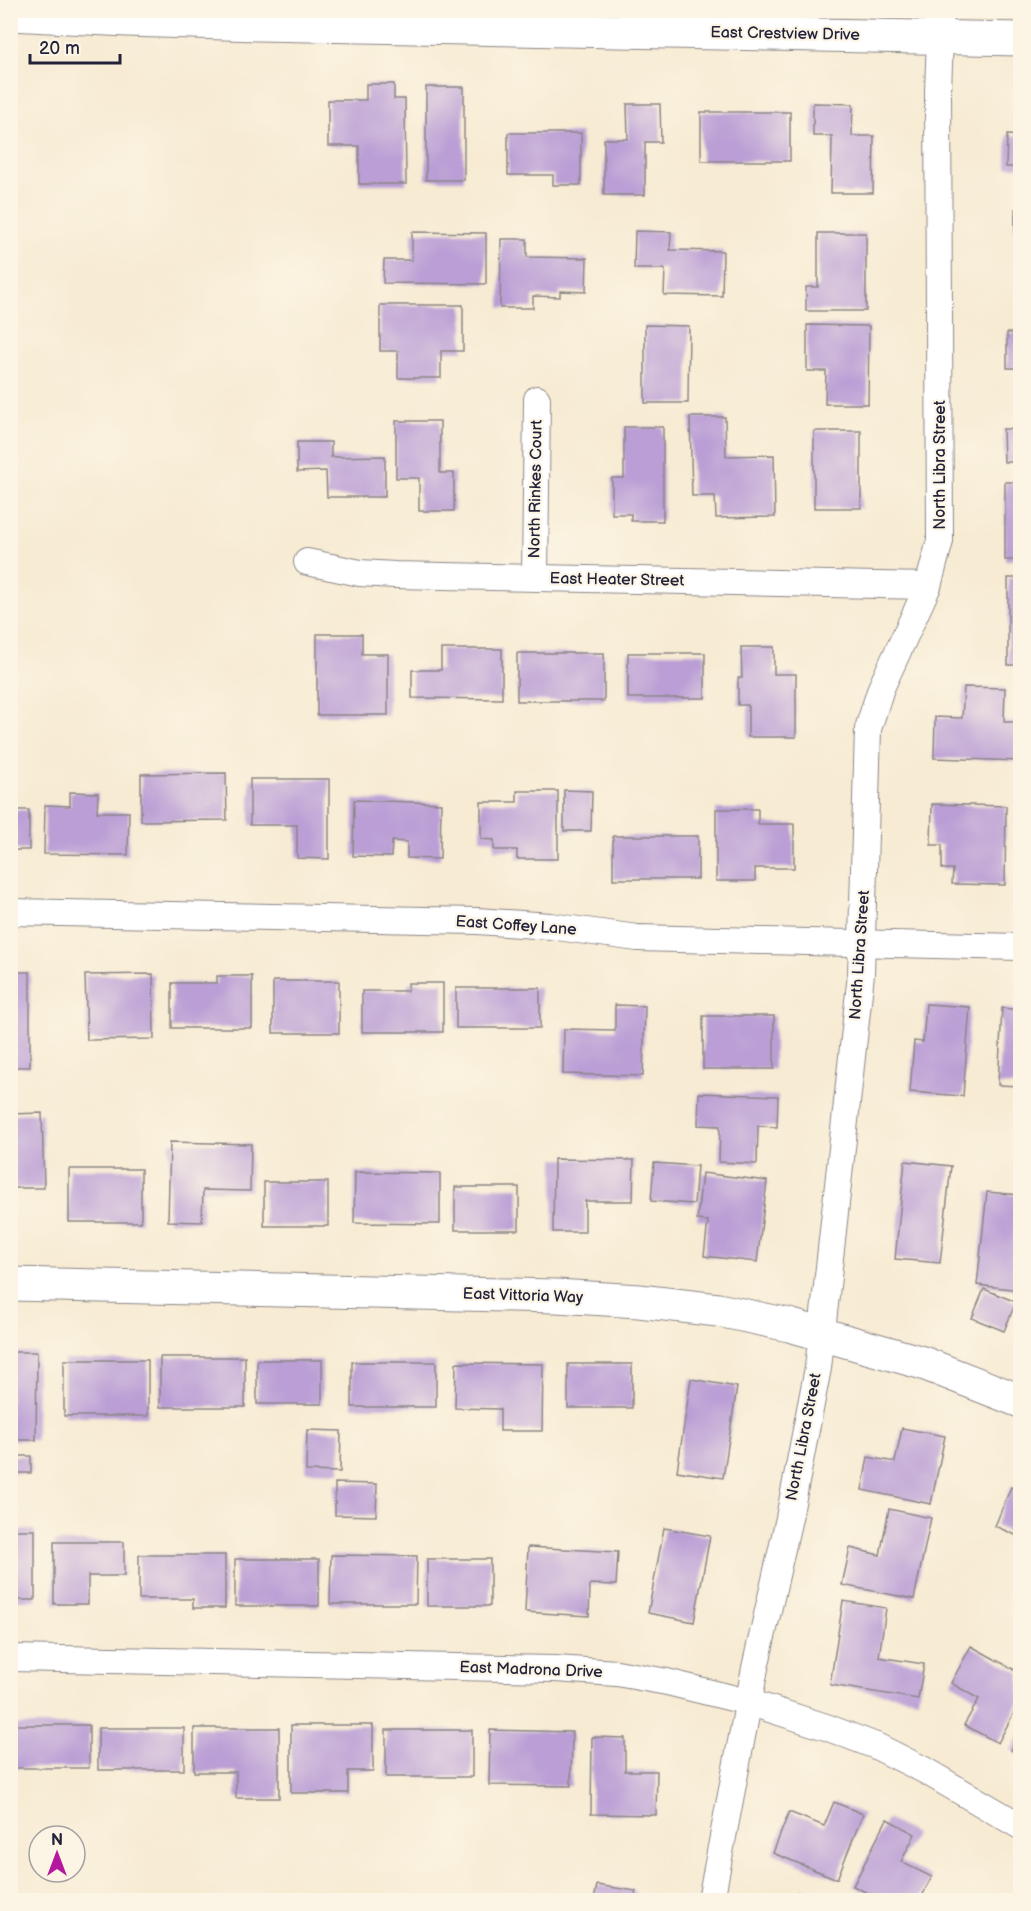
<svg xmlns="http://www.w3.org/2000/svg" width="1031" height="1911" font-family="'Balsamiq Sans',sans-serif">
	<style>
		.building { fill: #ba9ed5 }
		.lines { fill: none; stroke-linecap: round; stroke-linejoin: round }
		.street-casing { stroke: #8c8687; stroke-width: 28 }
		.secondary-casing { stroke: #8c8687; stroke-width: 35 }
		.street { stroke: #fff; stroke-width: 26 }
		.secondary { stroke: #fff; stroke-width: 33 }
		.labels { text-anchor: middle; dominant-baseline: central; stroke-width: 4.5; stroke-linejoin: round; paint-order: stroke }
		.street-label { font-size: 16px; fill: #22223b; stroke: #fcf5e5 }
	</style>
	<rect width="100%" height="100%" fill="#fcf5e5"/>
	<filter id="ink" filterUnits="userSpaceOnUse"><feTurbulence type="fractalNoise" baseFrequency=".0167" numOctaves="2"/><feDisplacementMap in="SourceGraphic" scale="12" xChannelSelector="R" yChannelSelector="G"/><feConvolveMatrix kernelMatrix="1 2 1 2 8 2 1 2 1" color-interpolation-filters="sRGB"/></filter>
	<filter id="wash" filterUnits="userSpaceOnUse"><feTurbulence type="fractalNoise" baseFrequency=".008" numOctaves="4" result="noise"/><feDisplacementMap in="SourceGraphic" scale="24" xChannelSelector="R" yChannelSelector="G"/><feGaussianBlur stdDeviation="1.35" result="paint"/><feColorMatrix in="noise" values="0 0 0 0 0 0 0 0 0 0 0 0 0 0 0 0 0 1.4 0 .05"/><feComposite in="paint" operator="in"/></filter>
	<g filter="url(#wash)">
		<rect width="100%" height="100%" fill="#f7ebd3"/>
		<g id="blocks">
			<g class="building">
				<path d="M366,84H394V99H405L406,184H359V146H328V100H366Z"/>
				<rect x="426" y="87" width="38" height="93"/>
				<path d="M813,103L853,104L852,136H874L873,193H831L832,136H813Z"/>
				<path d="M627,104H660L661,142H645V195H604V139H628Z"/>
				<rect x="701" y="112" width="89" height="49"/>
				<path d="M508,133H581V185H553V175H508Z"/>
				<path d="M1007,135L1020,136V167H1006Z"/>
				<rect x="1015" y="209" width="5" height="51"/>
				<path d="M635,231L671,232L670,250L723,251L722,296L664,295L665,269H634Z"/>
				<path d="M412,232L486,233V284L383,283L384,260H412Z"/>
				<path d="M818,233H866V311H806V287H818Z"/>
				<path d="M501,239H527V257L587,258L586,292L560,291V297L533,296V308H500Z"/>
				<path d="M380,305H463V351H441V378H398V351H380Z"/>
				<path d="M645,325L689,326L688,403H645Z"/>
				<path d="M807,325L869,326L868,404H825L826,371H807Z"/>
				<rect x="1007" y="333" width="13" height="35"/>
				<path d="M690,417H725L726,456L774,455L775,517L716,518L715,496H692Z"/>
				<path d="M396,421H440V473H454V511H419V478H396Z"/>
				<path d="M624,427H663V521H631V514H612V478H624Z"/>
				<path d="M1003,429H1020V462H1004Z"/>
				<rect x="814" y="431" width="47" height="77"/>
				<path d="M297,442H331V457L385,456V497H327L326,471L297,472Z"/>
				<rect x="1005" y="482" width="15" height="78"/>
				<rect x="1008" y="578" width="12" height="87"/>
				<path d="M317,634H362V654H388V715H317Z"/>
				<path d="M741,647H774V674H796V737H748V705H738V678H742Z"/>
				<path d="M441,649H502V699L412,698V670H441Z"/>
				<rect x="517" y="653" width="87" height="48"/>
				<rect x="628" y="653" width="77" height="45"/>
				<path d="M964,687L1005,688L1004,722H1020V761L934,758L935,717L962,718Z"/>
				<path d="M226,773L227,820L141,821V774Z"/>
				<path d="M250,779H329V859L297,858V825H250Z"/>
				<path d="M564,790L592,791L591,831H564Z"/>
				<path d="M517,791H558V859H517V850H494V840L481,839V802H517Z"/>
				<path d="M70,792L98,793L97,812H129L128,855L44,854L45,805L70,806Z"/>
				<path d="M354,800L441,803L440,859L407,858V842L392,841L391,857L353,856Z"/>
				<path d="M932,804L1006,806L1005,885L952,884L953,869H942V845H931Z"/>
				<path d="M716,809H758V824H794V868H755V881H716Z"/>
				<rect x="10" y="810" width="19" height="40"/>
				<rect x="613" y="836" width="85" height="43"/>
				<rect x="10" y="972" width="20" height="95"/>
				<path d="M153,974L154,1039L87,1040L85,975Z"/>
				<path d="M217,976H252V1028H172V983H217Z"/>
				<rect x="273" y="981" width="66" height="52"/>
				<path d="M408,983H443V1032H362V991H408Z"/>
				<rect x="456" y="988" width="84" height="40"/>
				<path d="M926,1004L970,1007L963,1096L910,1092L914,1041L923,1042Z"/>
				<path d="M615,1005L645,1006L643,1076L563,1074L564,1029L615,1030Z"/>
				<path d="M1002,1008L1020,1010V1086L998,1085Z"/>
				<rect x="703" y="1016" width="71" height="53"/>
				<path d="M699,1093L778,1096L777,1127L758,1126L757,1164L719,1162L720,1126L698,1125Z"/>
				<path d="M42,1113L44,1188H10V1114Z"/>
				<path d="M170,1142L251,1144L250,1191L203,1190L202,1222L168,1221Z"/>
				<path d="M554,1159L634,1160L633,1201H585V1232H553Z"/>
				<path d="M905,1161L951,1166L940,1263L895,1259Z"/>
				<path d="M654,1163L697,1166L694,1204L651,1201Z"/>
				<rect x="69" y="1169" width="72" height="53"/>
				<path d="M355,1172L440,1173V1224L354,1223Z"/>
				<path d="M702,1173L767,1181L757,1262L704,1256L708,1221L697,1220Z"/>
				<rect x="264" y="1182" width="64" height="44"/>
				<rect x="455" y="1187" width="64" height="43"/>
				<path d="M987,1192L1020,1195V1290L977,1285Z"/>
				<path d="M984,1289L1016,1302L1004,1331L972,1318Z"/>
				<path d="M10,1352H37L36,1440H10Z"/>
				<rect x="160" y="1357" width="85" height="50"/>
				<rect x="64" y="1360" width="84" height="56"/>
				<rect x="257" y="1360" width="65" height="44"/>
				<rect x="352" y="1362" width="84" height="45"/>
				<path d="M456,1363L543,1364L542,1431H500V1409L455,1408Z"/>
				<rect x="568" y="1364" width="64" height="44"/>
				<path d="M691,1379L737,1387L723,1478L677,1471Z"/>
				<path d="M902,1428L945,1436L931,1504L862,1490L868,1457L895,1462Z"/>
				<path d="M307,1430L341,1431L340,1472L306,1471Z"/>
				<rect x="10" y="1456" width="21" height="17"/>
				<path d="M335,1483L377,1484L376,1516L335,1515Z"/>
				<path d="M1011,1487L1020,1491V1537L995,1526Z"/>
				<path d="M889,1509L931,1518L914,1599L842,1585L850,1548L880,1555Z"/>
				<path d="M664,1528L710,1536L694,1622L648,1613Z"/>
				<rect x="10" y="1530" width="25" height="70"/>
				<path d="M54,1542H124V1576H88V1604H54Z"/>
				<path d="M528,1547L618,1552L616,1585L590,1584L589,1616L525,1612Z"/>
				<path d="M139,1555H225V1608H193V1599H139Z"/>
				<path d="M331,1555L417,1556L416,1604H330Z"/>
				<rect x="235" y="1559" width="84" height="47"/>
				<rect x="427" y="1559" width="63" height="47"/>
				<path d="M843,1601L886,1608L879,1657L924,1664L918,1699L830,1685Z"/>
				<path d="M971,1646L1020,1673V1701L998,1743L964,1725L979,1699L951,1683Z"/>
				<rect x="10" y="1725" width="79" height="43"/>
				<path d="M291,1725H373V1771H348V1793H291Z"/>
				<rect x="98" y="1728" width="86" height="42"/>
				<path d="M194,1728H279V1798H236V1772H194Z"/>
				<rect x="386" y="1730" width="86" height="47"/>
				<path d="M490,1730L572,1732L571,1786L489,1785Z"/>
				<path d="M1020,1734V1756L1011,1750Z"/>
				<path d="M592,1737L625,1738V1771H657L656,1815L591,1814Z"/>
				<path d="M834,1802L863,1814L837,1879L773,1853L789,1812L824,1826Z"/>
				<path d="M887,1819L915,1834L901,1862L932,1877L920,1900H882L853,1886Z"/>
				<path d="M597,1885L636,1891L634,1900H594Z"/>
				<path d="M797,1892L826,1899V1900H795Z"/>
			</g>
		</g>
	</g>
	<g filter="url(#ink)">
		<use href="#blocks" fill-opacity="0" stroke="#8c8687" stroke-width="1.5"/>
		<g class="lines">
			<g class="street-casing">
				<g id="street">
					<path d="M307,562L360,573L395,575L928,586"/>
					<path d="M535,578L537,399"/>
					<path d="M10,912L477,921L550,926L637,938L1020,947"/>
					<path d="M10,1658L555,1669L617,1673L667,1682L748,1702L826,1727L876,1746L924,1770L1020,1826"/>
					<path d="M711,1900L755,1668L789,1518L818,1368L861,974L868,729L881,688L928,586L940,541L938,91L941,10"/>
				</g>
			</g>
			<g class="secondary-casing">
				<g id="secondary">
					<path d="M10,14L127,20L258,24L1020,39"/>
					<path d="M10,1284L556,1296L639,1301L718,1310L789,1325L923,1363L1020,1401"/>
				</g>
			</g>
			<use href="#street" class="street"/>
			<use href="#secondary" class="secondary"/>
		</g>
	</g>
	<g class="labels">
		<g class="street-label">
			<text transform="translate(785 34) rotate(1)">East Crestview Drive</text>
			<text transform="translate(940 465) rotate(-90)">North Libra Street</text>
			<text transform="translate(536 489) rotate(-89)">North Rinkes Court</text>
			<text transform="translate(617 580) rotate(1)">East Heater Street</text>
			<text transform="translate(516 926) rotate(4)">East Coffey Lane</text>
			<text transform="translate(860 955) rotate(-86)">North Libra Street</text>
			<text transform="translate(523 1296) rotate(2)">East Vittoria Way</text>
			<text transform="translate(804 1437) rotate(-79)">North Libra Street</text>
			<text transform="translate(531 1670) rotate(2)">East Madrona Drive</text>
		</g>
	</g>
	<rect width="1031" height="1911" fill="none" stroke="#fcf5e5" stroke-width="36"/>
	<g transform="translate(57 1854)"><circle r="28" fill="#fcf5e5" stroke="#a5a1a1" stroke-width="1.5"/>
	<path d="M0-4.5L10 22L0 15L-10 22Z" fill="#b5179e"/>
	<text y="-9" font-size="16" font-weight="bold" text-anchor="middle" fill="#22223b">N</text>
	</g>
	<path d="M30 54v9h90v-9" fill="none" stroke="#22223b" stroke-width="3"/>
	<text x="39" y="54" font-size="18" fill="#22223b" stroke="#fcf5e5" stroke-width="4.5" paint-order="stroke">20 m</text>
</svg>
